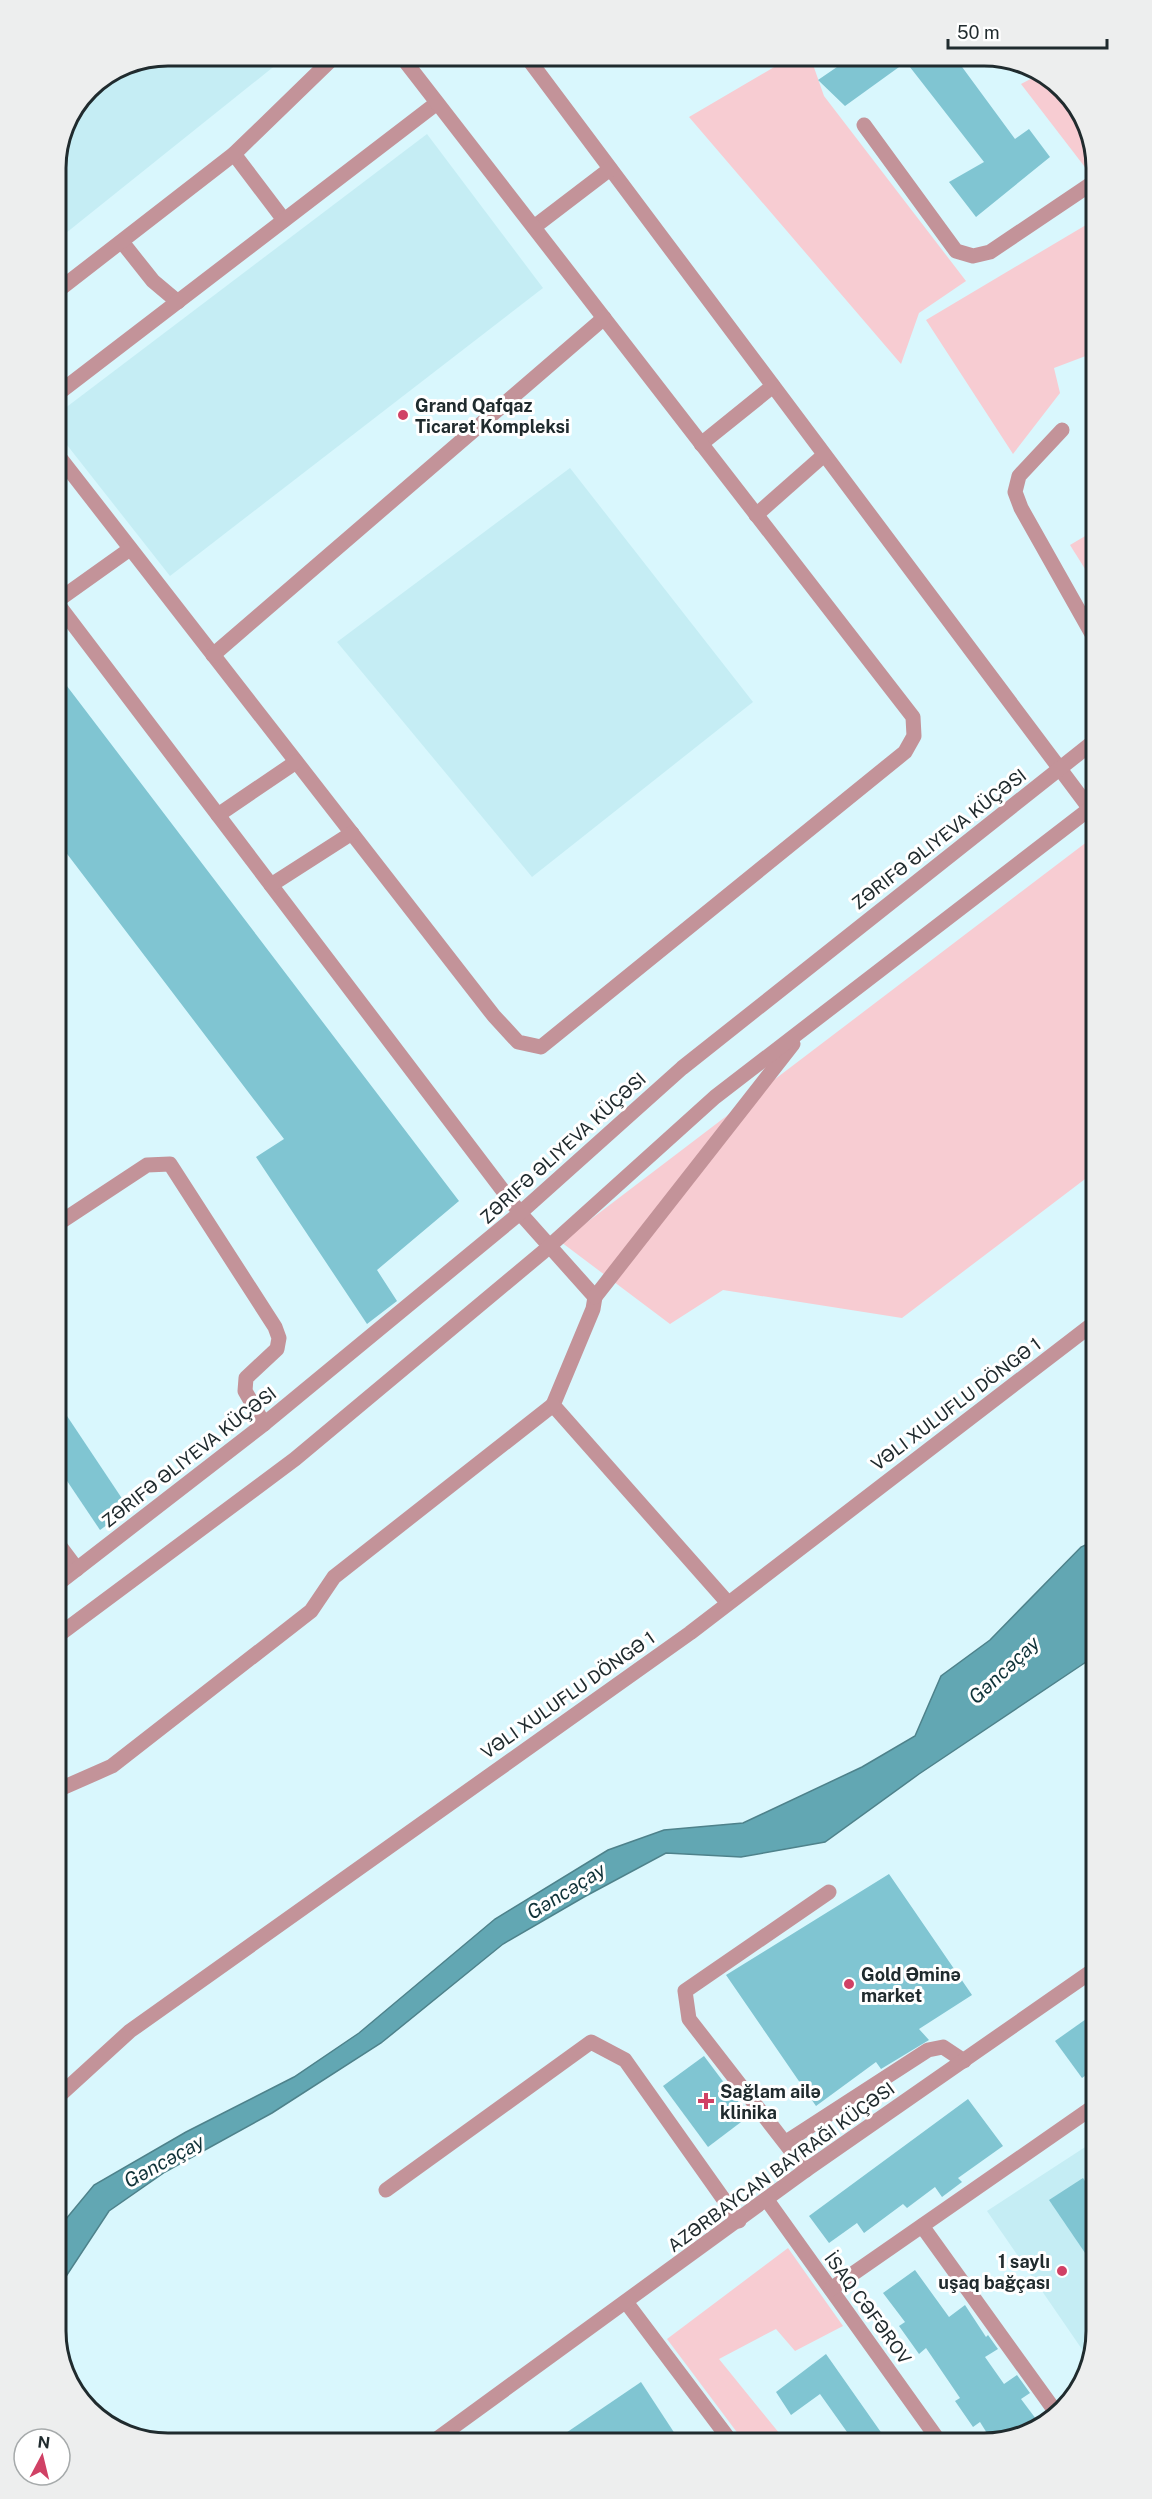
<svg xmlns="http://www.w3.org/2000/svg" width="1152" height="2499" font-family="'Public Sans',sans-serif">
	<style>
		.built { fill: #c5edf4 }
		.green { fill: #f7ccd2 }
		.water { fill: #62a7b3; stroke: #4e828b; stroke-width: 1.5 }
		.building { fill: #80c5d2 }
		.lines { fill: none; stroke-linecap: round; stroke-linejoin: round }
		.minor { stroke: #c39399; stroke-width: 15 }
		.poi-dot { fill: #d04165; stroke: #fff; stroke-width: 2 }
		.labels { text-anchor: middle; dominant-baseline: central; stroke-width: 6; stroke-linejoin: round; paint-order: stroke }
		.poi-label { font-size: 18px; font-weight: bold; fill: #202b2e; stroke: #fff; text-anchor: start }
		.street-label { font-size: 18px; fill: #202b2e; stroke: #fff }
		.water-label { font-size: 20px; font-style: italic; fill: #0f3238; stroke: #fff }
		.rim { fill: none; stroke: #202b2e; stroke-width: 3 }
	</style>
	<rect width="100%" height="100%" fill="#d9f7fd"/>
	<g class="built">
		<path d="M168,56H287L56,241V161L89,88L125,64Z"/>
		<path d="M427,134L543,288L170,576L56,431V415Z"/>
		<path d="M570,468L753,702L532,877L337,642Z"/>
		<path d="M1096,2140V2331L1088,2358L987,2211Z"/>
	</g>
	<g class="green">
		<path d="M793,56H810L824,96L966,281L919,313L901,364L689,117Z"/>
		<path d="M1040,74L1053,79L1090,132L1091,175L1021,84Z"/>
		<path d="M1091,222V354L1054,368L1060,393L1013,454L926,320Z"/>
		<path d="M1092,532V580L1070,545Z"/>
		<path d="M1092,838L1093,1173L902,1318L723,1290L670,1324L561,1242Z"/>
		<path d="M788,2248L843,2326L795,2351L776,2329L719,2359L784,2439H742L667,2339Z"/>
	</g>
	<path class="water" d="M1094,1541L1095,1655L1086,1662L919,1774L825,1842L741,1857L666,1853L584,1897L503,1944L381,2043L272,2113L165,2172L109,2211L61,2284V2225L94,2185L186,2132L294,2077L359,2033L495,1919L608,1850L664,1830L743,1823L862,1767L915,1736L941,1676L990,1640L1081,1547Z"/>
	<g class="building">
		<path d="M853,56H954L1015,139L1029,129L1050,157L976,217L949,182L984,162L906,62L845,106L818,80Z"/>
		<path d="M57,673L459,1201L377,1270L397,1301L367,1324L256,1157L284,1139L58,842Z"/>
		<path d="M59,1404L129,1509L100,1530L59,1469Z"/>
		<path d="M889,1874L972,1995L919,2029L929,2040L881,2069L876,2062L816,2106L726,1975Z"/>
		<path d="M1096,2012V2068L1082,2078L1055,2041Z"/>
		<path d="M704,2056L749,2116L708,2147L663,2086Z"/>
		<path d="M968,2099L1003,2146L958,2178L962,2182L942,2197L935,2187L907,2208L903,2204L864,2233L857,2223L829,2243L809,2216Z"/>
		<path d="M1083,2178L1096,2197V2269L1049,2200Z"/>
		<path d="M915,2270L949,2317L965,2305L986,2337L988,2335L998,2349L985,2357L1004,2384L1017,2375L1030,2393L1021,2399L1039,2423L1020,2437L990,2438L980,2422L973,2427L955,2401L960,2398L926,2348L919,2354L899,2326L905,2322L883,2293Z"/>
		<path d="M826,2354L885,2438L852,2439L820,2394L791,2415L776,2392Z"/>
		<path d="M641,2382L679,2440L554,2441Z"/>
	</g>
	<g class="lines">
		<g class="minor">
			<path d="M526,56L1090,809"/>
			<path d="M864,125L956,251L973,256L990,252L1091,184"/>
			<path d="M234,154L284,220"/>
			<path d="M534,227L610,169"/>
			<path d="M122,242L153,281L178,302"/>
			<path d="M56,292L234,154L335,56"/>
			<path d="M56,395L437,103"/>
			<path d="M1062,430L1019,476L1015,492L1021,508L1092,634"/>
			<path d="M701,444L773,386"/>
			<path d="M57,454L494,1016L518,1042L541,1047L905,752L914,736L913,717L401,56"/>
			<path d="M756,515L824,455"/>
			<path d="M57,601L130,549"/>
			<path d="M57,603L520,1213L595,1297L593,1309L553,1405L728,1603"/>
			<path d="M213,655L604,318"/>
			<path d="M218,815L296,762"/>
			<path d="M271,885L352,833"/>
			<path d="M59,1223L147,1165L170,1164L275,1327L279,1338L277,1349L246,1378L245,1391L264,1424"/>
			<path d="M595,1297L793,1044"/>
			<path d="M59,1545L77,1569"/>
			<path d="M60,1582L264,1424L520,1213L682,1068L1092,743"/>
			<path d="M60,1634L295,1459L543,1252L715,1097L1092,807"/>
			<path d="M60,1789L112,1766L311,1611L334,1577L553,1405"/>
			<path d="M61,2094L130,2031L690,1633L1094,1323"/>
			<path d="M786,2142L928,2050L943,2047L964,2061"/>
			<path d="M806,2170L689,2019L685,1991L829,1892"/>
			<path d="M386,2190L591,2042L625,2060L739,2221"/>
			<path d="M767,2200L937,2438"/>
			<path d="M922,2226L1055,2411"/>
			<path d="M831,2289L1096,2105"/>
			<path d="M626,2302L729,2439"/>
			<path d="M434,2441L806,2170L1095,1969"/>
		</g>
	</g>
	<g class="poi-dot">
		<circle cx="403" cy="415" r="6"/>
		<circle cx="849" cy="1984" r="6"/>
		<path d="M703 2092h6v6h6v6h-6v6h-6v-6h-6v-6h6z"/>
		<circle cx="1062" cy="2271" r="6"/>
	</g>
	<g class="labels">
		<g class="poi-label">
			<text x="415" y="405">Grand Qafqaz<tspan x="415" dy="21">Ticarət Kompleksi</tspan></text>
			<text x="861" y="1974">Gold Əminə<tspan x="861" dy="21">market</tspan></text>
			<text x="720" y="2091">Sağlam ailə<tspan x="720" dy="21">klinika</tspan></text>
			<text x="1050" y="2261" text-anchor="end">1 saylı<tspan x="1050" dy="21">uşaq bağçası</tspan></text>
		</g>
		<g class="street-label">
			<text transform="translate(939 839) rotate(-38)">ZƏRIFƏ ƏLIYEVA KÜÇƏSI</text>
			<text transform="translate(563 1148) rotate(-42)">ZƏRIFƏ ƏLIYEVA KÜÇƏSI</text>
			<text transform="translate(956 1404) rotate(-37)">VƏLI XULUFLU DÖNGƏ 1</text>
			<text transform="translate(189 1457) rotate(-38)">ZƏRIFƏ ƏLIYEVA KÜÇƏSI</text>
			<text transform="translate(568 1695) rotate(-35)">VƏLI XULUFLU DÖNGƏ 1</text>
			<text transform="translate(781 2167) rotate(-36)">AZƏRBAYCAN BAYRAĞI KÜÇƏSI</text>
			<text transform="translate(868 2308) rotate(54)">İSAQ CƏFƏROV</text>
		</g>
		<g class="water-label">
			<text transform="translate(1004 1670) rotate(-43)">Gəncəçay</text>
			<text transform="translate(566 1891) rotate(-32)">Gəncəçay</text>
			<text transform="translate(164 2161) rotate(-29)">Gəncəçay</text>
		</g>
	</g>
	<path d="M0 0H1152V2499H0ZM168 66H984A102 102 0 0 1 1086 168V2331A102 102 0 0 1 984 2433H168A102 102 0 0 1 66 2331V168A102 102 0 0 1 168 66Z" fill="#edeeee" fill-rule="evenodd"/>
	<path class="rim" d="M168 66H984A102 102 0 0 1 1086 168V2331A102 102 0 0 1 984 2433H168A102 102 0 0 1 66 2331V168A102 102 0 0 1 168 66Z"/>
	<g transform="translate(42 2457) rotate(7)"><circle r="28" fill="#ffffff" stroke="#a6aaab" stroke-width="1.5"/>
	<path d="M0-4.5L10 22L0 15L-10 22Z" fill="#d04165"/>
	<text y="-9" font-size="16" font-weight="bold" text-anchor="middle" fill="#202b2e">N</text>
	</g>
	<path d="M948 39v9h159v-9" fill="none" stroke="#202b2e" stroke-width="3"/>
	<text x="957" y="39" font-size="18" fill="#202b2e" stroke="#ffffff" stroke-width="4.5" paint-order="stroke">50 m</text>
</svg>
